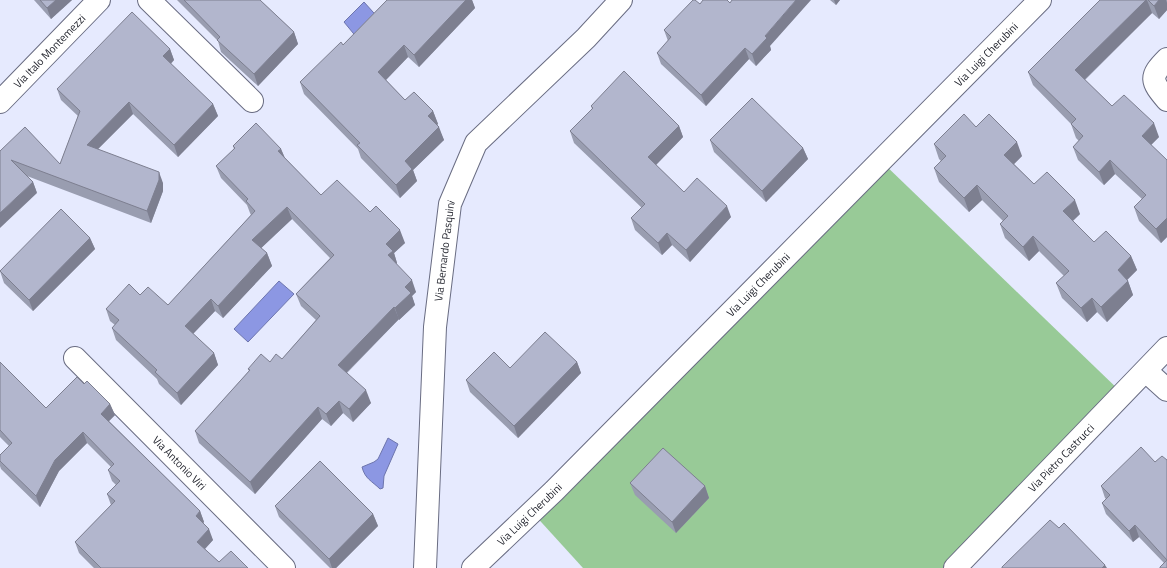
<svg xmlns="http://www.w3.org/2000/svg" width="1167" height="568" font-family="'Titillium Web',sans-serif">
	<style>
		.green { fill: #98ca97 }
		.water { fill: #8c97e3; stroke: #6d75ad }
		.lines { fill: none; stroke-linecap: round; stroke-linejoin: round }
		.minor-casing { stroke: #696c82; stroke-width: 24 }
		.minor { stroke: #fff; stroke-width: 22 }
		.wall { fill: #999db0 }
		.shaded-wall { fill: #7d7f90 }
		.building { fill: #b2b6cd; stroke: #7d7f90 }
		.labels { text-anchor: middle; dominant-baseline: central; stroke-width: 3; stroke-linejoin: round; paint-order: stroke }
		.street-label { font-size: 11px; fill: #24262f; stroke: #fff }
	</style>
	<rect width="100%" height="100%" fill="#e6eafe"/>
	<path class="green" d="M881,161L1123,394L952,568H583L532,512Z"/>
	<g class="water">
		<path d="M364,2L382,22L358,39L344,22Z"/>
		<path d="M279,281L294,294L248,342L234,329Z"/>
		<path d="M388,438L398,444L384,476L383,488L380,489C372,481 365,479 362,467L374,462L378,459Z"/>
	</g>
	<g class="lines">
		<g class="minor-casing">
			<g id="minor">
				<path d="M149,0L252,101"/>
				<path d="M1167,59C1149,77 1151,81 1167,100"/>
				<path id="s1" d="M0,102L99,0"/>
				<path id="s2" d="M75,358L284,568"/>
				<path d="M1146,371L1167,390"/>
				<path id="s3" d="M425,568L435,327L450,204L476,143L586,38L621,0"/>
				<path id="s4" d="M473,568L554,491L1040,0"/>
				<path id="s5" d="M955,568L1167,348"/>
			</g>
		</g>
		<use href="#minor" class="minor"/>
	</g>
	<g class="wall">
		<path d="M34,0H72L51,19Z"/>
		<path d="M177,0H260L294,32L298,44L258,86L221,52L218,41Z"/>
		<path d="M387,0H472L475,8L419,67L408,57L386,80L405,100L433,111L438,124L437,125L444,140L413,170L417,181L400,198L361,158L358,149L304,94L300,82L343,45Z"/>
		<path d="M830,0H840L836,5Z"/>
		<path d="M1110,0H1167V10L1159,19L1152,13L1085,80L1112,106L1159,137L1151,145L1167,160V237L1161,243L1139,221L1134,207L1142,199L1115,174L1104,185L1078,160L1073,147L1079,141L1076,138L1071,124L1033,85L1028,72Z"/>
		<path d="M700,4L770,46L771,50L756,66L749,59L706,106L661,64L657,53L668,41L664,30Z"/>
		<path d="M170,49L174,60L171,64L213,104L218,116L178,157L133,114L98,149L163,183V191L151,223L27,176L33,182L37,193L0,151L60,164L78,116L61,100L57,89Z"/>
		<path d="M591,106L679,126L683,137L656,165L684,192L731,217L690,262L672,245L662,255L635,230L631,218L642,208L574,143L570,131L592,109Z"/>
		<path d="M976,127L1022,156L1014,164L1034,184L1080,214L1073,221L1094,242L1131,256L1137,270L1127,280L1128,281L1133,295L1107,322L1097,312L1087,322L1062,298L1056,283L1064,276L1039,251L1029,261L1005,238L1000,224L1003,221L982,200L969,212L939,182L934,168L941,161L939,159L934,144Z"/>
		<path d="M710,140L803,148L808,159L766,202L714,152Z"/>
		<path d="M233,146L281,149L285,158L321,195L370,212L405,243L394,253L397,263L396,264L416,292L412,296L415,305L399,320V319L347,373L371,403L353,422L343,413L331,426L322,419L255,494L199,443L195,431L249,371L248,369L270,362L282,359L316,320L301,306L296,294L330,258L292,219L261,248L267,253L272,266L223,318L215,311L193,334L214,353L218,365L181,405L159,384L157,379L116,340L112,328L115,325L110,321L106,309L140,295L168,305L251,215L250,213L247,205L221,178L216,166L234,149Z"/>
		<path d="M90,238L95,249L33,311L4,283L0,271Z"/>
		<path d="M0,362L46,408L84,384L110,404L115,415L109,421L200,511L204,522L203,523L213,540L205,549L219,562L248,568H94L79,553L75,542L111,505L107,494L116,485L112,481L108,470L111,467L87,443L59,471L40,507L1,469L0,466V455L9,446L0,437Z"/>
		<path d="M577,362L581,373L518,438L470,392L466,380L510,368Z"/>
		<path d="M1167,460V568L1164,563L1139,537L1133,542L1106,514L1102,503L1106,499L1105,498L1101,486L1155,462Z"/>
		<path d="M630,483L705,486L709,498L676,533L635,495Z"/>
		<path d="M275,506L373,514L378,526L336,568H330L279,517Z"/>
	</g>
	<g class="shaded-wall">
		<path d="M56,0H72L51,19L47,8Z"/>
		<path d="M466,0H472L475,8L419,67L414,55Z"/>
		<path d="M796,0H811L770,46L771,50L756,66L752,54L765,36Z"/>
		<path d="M834,0H840L836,5Z"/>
		<path d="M1146,0H1147L1152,13L1080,84L1075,70Z"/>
		<path d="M1159,0H1166L1167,3V10L1159,19L1154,6Z"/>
		<path d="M294,32L298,44L258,86L254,74Z"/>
		<path d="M404,45L408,57L382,84L378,72Z"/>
		<path d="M745,48L749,59L706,106L701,95Z"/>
		<path d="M170,49L174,60L167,67L163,56Z"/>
		<path d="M129,102L133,114L91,156L87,145Z"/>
		<path d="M213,104L218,116L178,157L174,145Z"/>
		<path d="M433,111L438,124L433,129L428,116Z"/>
		<path d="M1154,123L1159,137L1147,149L1142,136Z"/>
		<path d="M679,126L683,137L652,169L648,157Z"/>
		<path d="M439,127L444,140L413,170L417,181L400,198L396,185L405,161Z"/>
		<path d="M1017,142L1022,156L1009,169L1004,155Z"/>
		<path d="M803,148L808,159L766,202L762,191Z"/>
		<path d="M281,149L286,161L278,151Z"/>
		<path d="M1110,160L1115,174L1104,185L1099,172Z"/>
		<path d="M159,172L163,183V191L151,223L147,211Z"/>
		<path d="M33,182L37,193L0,228V213Z"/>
		<path d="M977,185L982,200L969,212L964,198Z"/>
		<path d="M1075,200L1080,214L1068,225L1063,211Z"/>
		<path d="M727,206L731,217L690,262L686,250Z"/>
		<path d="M287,207L292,219L257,252L252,240Z"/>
		<path d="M1167,218V237L1161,243L1156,229Z"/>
		<path d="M400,230L405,243L394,253L397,263L393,268L388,255L386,244Z"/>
		<path d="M667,233L672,245L662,255L658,243Z"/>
		<path d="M1033,236L1039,251L1029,261L1023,247Z"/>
		<path d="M90,238L95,249L33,311L29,300Z"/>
		<path d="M267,253L272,266L223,318L218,306Z"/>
		<path d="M1131,256L1137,270L1123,284L1118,270Z"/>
		<path d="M412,280L416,292L412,296L415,305L399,320L395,308L405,287Z"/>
		<path d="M1128,281L1133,295L1107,322L1101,307Z"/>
		<path d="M1092,298L1097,312L1087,322L1081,308Z"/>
		<path d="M211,299L215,311L189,338L185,326Z"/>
		<path d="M394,307L399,319L342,377L338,365Z"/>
		<path d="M214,353L218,365L181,405L177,393Z"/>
		<path d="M577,362L581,373L518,438L514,426Z"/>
		<path d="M366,390L371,403L353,422L349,409Z"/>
		<path d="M339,401L343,413L331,426L326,414Z"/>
		<path d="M110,404L115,415L105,425L101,414Z"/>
		<path d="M318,407L322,419L255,494L250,482Z"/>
		<path d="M83,432L87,443L59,471L40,507L36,496L55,460Z"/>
		<path d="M705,486L709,498L676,533L672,522Z"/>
		<path d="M200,511L204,522L200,527L196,516Z"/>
		<path d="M373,514L378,526L336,568H332L329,559Z"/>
		<path d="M1135,525L1139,537L1133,542L1129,531Z"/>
		<path d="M209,529L213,540L201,553L197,542Z"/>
		<path d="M1105,565L1107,568H1102Z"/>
	</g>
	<g class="building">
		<path d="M40,0H56L47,8Z"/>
		<path d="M184,0H260L294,32L254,74L217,40L220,37Z"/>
		<path d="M387,0H466L414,55L404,45L378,72L405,100L414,92L433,111L428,116L439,127L405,161L412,169L396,185L357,145L360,143L300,82L341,42L343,45Z"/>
		<path d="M693,0H695L700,4L703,0H727L730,3L732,0H796L765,36L767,38L752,54L745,48L701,95L657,53L671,37L664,30Z"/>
		<path d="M1100,0H1146L1075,70L1112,106L1124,95L1154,123L1142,136L1167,160V218L1156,229L1134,207L1146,195L1110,160L1099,172L1073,147L1083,136L1071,124L1076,119L1028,72Z"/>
		<path d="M1148,0H1159L1154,6Z"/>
		<path d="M132,12L170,49L163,56L213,104L174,145L129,102L87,145L159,172V180L147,211L11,160L33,182L0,213V151L25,127L60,164L80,111L57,89Z"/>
		<path d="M624,71L679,126L648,157L684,192L697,178L727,206L686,250L667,233L658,243L631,218L645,204L570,131L593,108L591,106Z"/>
		<path d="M752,98L803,148L762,191L710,140Z"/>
		<path d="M964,114L976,127L989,114L1017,142L1004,155L1034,184L1047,172L1075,200L1063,211L1094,242L1106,231L1131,256L1118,270L1128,281L1101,307L1092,298L1081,308L1056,283L1069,271L1033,236L1023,247L1000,224L1008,216L977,185L964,198L934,168L946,156L934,144Z"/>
		<path d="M256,123L281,149L278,151L321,195L337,180L370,212L376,206L400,230L386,244L393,251L388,255L412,280L405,287L411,293L395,308L394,307L338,365L366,390L349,409L339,401L326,414L318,407L250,482L195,431L250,370L248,369L261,354L270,362L276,354L282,359L320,316L296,294L334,255L287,207L252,240L267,253L218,306L211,299L185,326L214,353L177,393L155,372L157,370L112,328L119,320L106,309L129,284L140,295L148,287L168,305L255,211L246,201L248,199L216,166L235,148L233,146Z"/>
		<path d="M61,209L90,238L29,300L0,271Z"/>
		<path d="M545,332L577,362L514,426L466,380L494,352L510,368Z"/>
		<path d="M0,362L46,408L77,377L84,384L87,381L110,404L101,414L200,511L196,516L209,529L197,542L219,562L231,551L248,568H101L75,542L115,501L107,494L120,481L108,470L114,464L83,432L55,460L36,496L0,461V455L12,443L0,430Z"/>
		<path d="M1141,447L1155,462L1162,456L1167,460V560L1135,525L1129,531L1102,503L1110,495L1101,486Z"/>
		<path d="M663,448L705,486L672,522L630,483Z"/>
		<path d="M320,461L373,514L329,559L275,506Z"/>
		<path d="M1050,520L1059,528L1064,523L1105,565L1102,568H1002V567Z"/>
		<path d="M1167,560V568H1160V567Z"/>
	</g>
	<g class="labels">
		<g class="street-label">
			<text stroke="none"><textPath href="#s1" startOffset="71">Via Italo Montemezzi</textPath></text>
			<text stroke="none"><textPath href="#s4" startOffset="726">Via Luigi Cherubini</textPath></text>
			<text stroke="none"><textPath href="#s3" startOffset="318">Via Bernardo Pasquini</textPath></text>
			<text stroke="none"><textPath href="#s4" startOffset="402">Via Luigi Cherubini</textPath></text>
			<text stroke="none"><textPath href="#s5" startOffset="153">Via Pietro Castrucci</textPath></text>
			<text stroke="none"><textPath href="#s2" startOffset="148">Via Antonio Viri</textPath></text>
			<text stroke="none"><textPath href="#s4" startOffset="78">Via Luigi Cherubini</textPath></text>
		</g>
	</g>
</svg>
